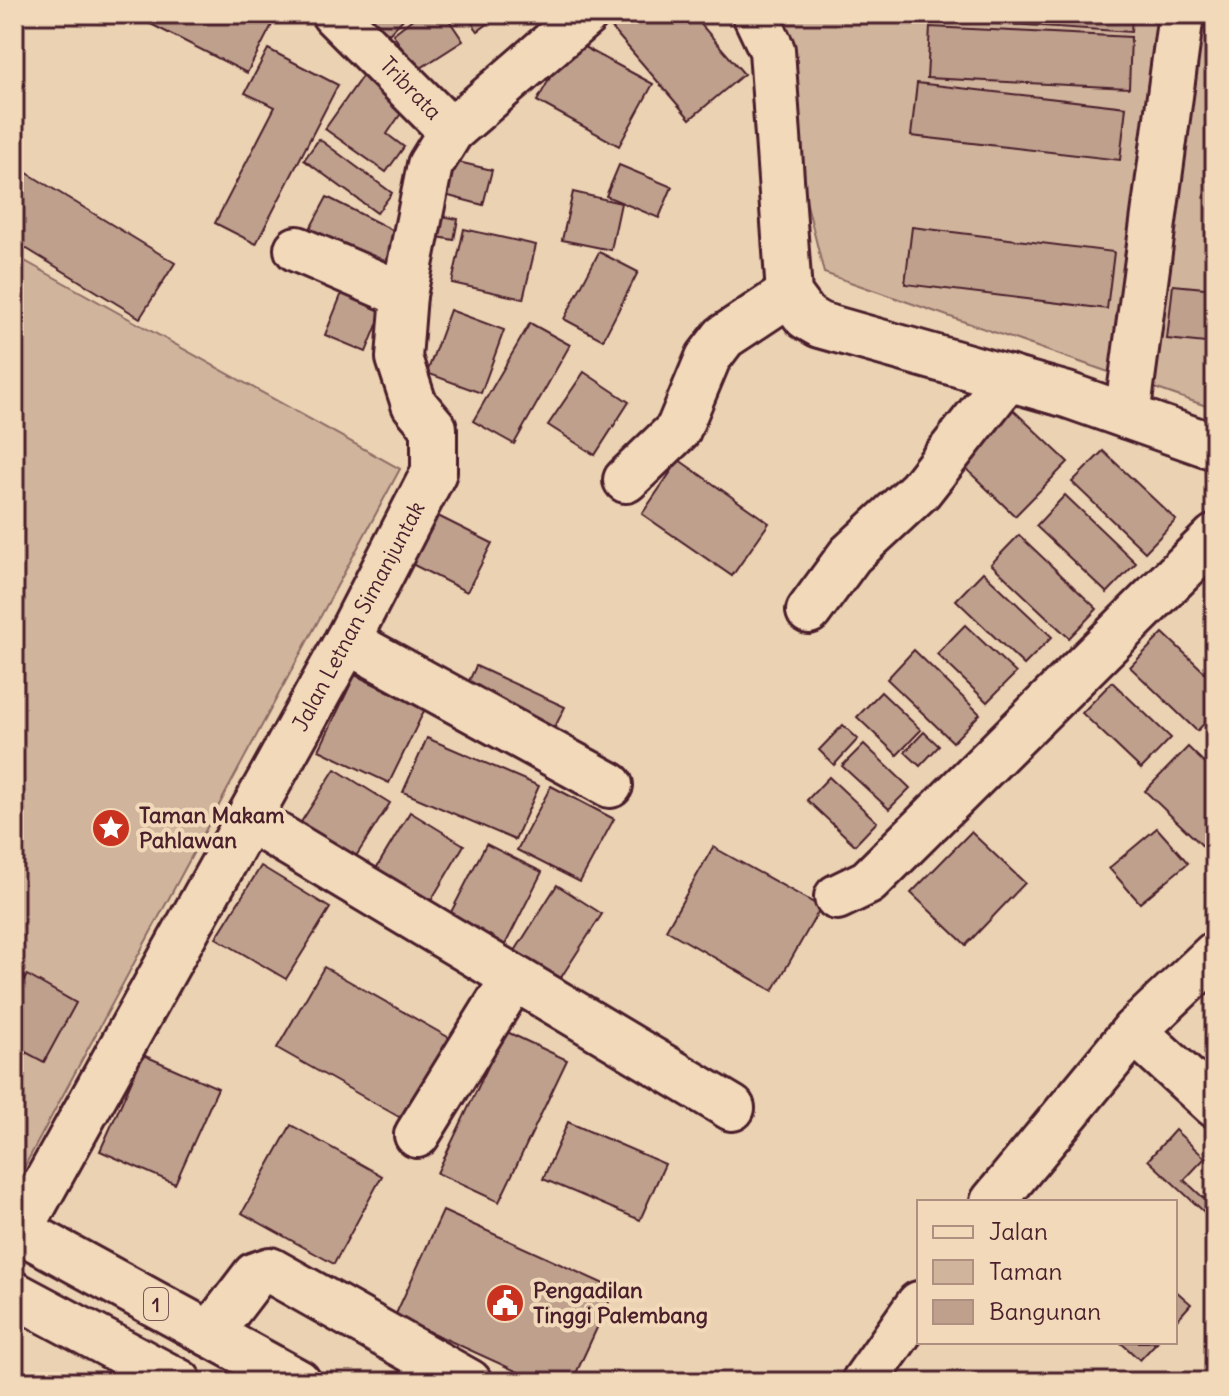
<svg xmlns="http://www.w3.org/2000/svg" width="1229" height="1396" font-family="Delius,sans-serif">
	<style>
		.green { fill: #d0b49c; stroke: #8d6a64; stroke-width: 2 }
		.building { fill: #bea08d; stroke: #4a1f2b; stroke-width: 2 }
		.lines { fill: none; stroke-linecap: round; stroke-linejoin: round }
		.minor-casing { stroke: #4a1f2b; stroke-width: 50 }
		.highway-casing { stroke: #4a1f2b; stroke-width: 50 }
		.minor { stroke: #f1d9b9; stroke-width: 44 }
		.highway { stroke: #f1d9b9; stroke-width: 44 }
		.labels { text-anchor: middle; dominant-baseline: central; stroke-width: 8; stroke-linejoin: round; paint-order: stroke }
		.shield { fill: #f1d9b9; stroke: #7c5756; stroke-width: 2 }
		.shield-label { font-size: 20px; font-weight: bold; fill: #4a1f2b }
		.street-label { font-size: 22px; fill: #4a1f2b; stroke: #f1d9b9 }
		.poi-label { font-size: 22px; font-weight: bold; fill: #4a1f2b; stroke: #f1d9b9; text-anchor: start }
	</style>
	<rect width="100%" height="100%" fill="#ead2b3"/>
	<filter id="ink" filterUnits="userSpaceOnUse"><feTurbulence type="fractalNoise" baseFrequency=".0125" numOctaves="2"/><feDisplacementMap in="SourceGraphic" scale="16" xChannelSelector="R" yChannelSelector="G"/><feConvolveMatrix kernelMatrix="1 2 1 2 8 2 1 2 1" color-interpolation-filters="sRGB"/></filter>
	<g filter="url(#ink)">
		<g class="green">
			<path d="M768,14H1215V409L824,273L785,115Z"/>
			<path d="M14,255L400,469L14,1186Z"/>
		</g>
		<g class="building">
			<path d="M131,14H265L275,19L247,73Z"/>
			<path d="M368,14H408L389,34Z"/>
			<path d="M419,14H445L463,41L416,71L393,34Z"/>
			<path d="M465,14H501L478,31Z"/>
			<path d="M610,14H692L744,74L690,119L604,19Z"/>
			<path d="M934,14H1132L1131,32L933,19Z"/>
			<path d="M930,27L1131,37L1129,88L927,78Z"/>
			<path d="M571,40L653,84L619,146L537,101Z"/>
			<path d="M268,49L338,85L256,244L215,223L275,107L245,93Z"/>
			<path d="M363,75L406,106L387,134L404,147L386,172L325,129Z"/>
			<path d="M917,83L1126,107L1120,160L911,136Z"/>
			<path d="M319,139L392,193L377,213L304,160Z"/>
			<path d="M450,160L492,170L483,205L441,194Z"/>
			<path d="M14,165L175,263L140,318L14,241Z"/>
			<path d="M619,165L672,187L659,218L606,196Z"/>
			<path d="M573,192L621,203L611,250L562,240Z"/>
			<path d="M327,197L406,237L385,279L305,238Z"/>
			<path d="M431,214L458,219L454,240L427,235Z"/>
			<path d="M912,227L1114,252L1107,309L905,284Z"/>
			<path d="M464,229L536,245L523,299L452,283Z"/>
			<path d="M599,252L638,272L603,340L564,319Z"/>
			<path d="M1173,285L1215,289V344L1167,339Z"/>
			<path d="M344,288L385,305L366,352L325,335Z"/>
			<path d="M450,310L504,330L481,393L427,373Z"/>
			<path d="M530,323L570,345L514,444L473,421Z"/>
			<path d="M584,372L629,402L595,455L548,425Z"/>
			<path d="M1010,407L1068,462L1015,516L958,461Z"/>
			<path d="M1103,451L1176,520L1145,552L1072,482Z"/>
			<path d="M679,460L769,523L732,576L642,514Z"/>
			<path d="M1065,495L1136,563L1107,593L1036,526Z"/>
			<path d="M428,511L492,543L467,592L404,560Z"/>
			<path d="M1019,535L1097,609L1069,638L991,564Z"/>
			<path d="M983,572L1052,637L1024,665L956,600Z"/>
			<path d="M965,625L1016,673L987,702L937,654Z"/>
			<path d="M1163,633L1215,682V712L1197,731L1130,667Z"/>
			<path d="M914,650L980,714L953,742L887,679Z"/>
			<path d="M476,666L565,707L548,741L460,700Z"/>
			<path d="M355,675L425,709L389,783L319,750Z"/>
			<path d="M1112,682L1171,738L1141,769L1082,713Z"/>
			<path d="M881,692L921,730L897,755L857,717Z"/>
			<path d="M843,725L858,739L834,765L819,750Z"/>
			<path d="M924,732L939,746L920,766L905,752Z"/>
			<path d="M427,738L539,786L515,840L403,792Z"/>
			<path d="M864,744L910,788L889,809L842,766Z"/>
			<path d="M1188,747L1215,773V846L1209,852L1145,791Z"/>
			<path d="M335,769L390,803L351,864L296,830Z"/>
			<path d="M829,777L877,822L855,845L807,800Z"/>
			<path d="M551,786L614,819L580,882L517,850Z"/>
			<path d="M410,812L464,845L423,914L368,882Z"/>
			<path d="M1157,828L1188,863L1140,903L1109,868Z"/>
			<path d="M971,832L1025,883L966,945L911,893Z"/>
			<path d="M486,844L542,872L505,945L449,916Z"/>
			<path d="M713,847L821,907L773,991L666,930Z"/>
			<path d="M261,866L330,908L286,979L216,938Z"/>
			<path d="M557,885L602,914L560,979L515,951Z"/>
			<path d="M324,967L455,1041L408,1122L277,1048Z"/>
			<path d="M27,975L76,1003L44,1062L14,1046V998Z"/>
			<path d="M505,1031L567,1060L499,1202L437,1173Z"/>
			<path d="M143,1055L218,1088L175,1184L100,1151Z"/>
			<path d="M568,1122L665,1164L640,1220L543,1179Z"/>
			<path d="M291,1125L382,1176L334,1264L242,1213Z"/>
			<path d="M1175,1130L1205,1158L1184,1180L1208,1202L1215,1195V1222L1148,1160Z"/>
			<path d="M443,1211L615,1289L572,1382H540L395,1316Z"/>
			<path d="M1175,1290L1191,1304L1175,1322Z"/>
			<path d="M1120,1342H1157L1140,1360Z"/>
		</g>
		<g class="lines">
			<g class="minor-casing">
				<g id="minor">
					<path d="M334,14L451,131"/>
					<path d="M755,14L772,50L789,294L806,317L820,325L1067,395L1215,447"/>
					<path d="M297,249L404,295"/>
					<path d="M1127,416L1181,14"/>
					<path d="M626,480L678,430L708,358L724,337L789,294"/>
					<path d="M809,611L850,555L920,490L1008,378"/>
					<path d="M347,641L610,785"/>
					<path d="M249,819L732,1108"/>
					<path d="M837,897L868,882L1215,537"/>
					<path d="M1134,1031L1215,1105"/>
					<path d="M417,1135L514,978"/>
					<path d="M993,1202L1134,1031L1215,954"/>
					<path d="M20,1230L347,641L434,472V428L414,404L399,358L404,295L430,165L451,131L586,14"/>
					<path d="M210,1334L255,1275L270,1270L469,1382"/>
					<path d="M864,1382L919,1304"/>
				</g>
			</g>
			<g class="highway-casing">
				<g id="highway">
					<path d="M14,1227L298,1382"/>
					<path d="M14,1294L179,1382"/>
				</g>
			</g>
			<use href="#minor" class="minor"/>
			<use href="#highway" class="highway"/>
		</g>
	</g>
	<defs>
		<g id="sight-disc" transform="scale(2)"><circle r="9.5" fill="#c8321e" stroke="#f1d9b9"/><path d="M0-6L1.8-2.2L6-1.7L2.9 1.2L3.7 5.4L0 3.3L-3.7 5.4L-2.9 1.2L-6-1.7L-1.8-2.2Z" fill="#fff"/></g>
		<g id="civic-disc" transform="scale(2)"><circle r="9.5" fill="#c8321e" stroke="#f1d9b9"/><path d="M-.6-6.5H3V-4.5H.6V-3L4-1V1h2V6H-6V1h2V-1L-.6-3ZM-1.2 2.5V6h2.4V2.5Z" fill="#fff"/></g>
	</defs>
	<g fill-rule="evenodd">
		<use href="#sight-disc" x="111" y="828"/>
		<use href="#civic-disc" x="505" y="1303"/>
	</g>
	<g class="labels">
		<rect class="shield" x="144" y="1288" width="24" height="32" rx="6"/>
		<g class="shield-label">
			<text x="156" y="1304">1</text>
		</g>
		<g class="street-label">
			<text transform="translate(411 88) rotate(46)">Tribrata</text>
			<text transform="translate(358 616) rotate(-62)">Jalan Letnan Simanjuntak</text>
		</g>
		<g class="poi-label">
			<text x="139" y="815">Taman Makam<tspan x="139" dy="25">Pahlawan</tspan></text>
			<text x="533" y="1290">Pengadilan<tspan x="533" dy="25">Tinggi Palembang</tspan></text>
		</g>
	</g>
	<rect width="1229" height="1396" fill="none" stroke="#f1d9b9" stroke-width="48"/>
	<rect x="24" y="24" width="1181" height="1348" fill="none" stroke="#4a1f2b" stroke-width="3" filter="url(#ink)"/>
	<rect x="917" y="1200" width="260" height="144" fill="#f1d9b9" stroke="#ae8f80" stroke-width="2"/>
	<rect x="933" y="1226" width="40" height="12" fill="#f1d9b9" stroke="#ae8f80" stroke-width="2"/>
	<text x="989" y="1240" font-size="24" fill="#4a1f2b">Jalan</text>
	<rect x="933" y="1260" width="40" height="24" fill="#d0b49c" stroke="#ae8f80" stroke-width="2"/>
	<text x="989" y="1280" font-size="24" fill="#4a1f2b">Taman</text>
	<rect x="933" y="1300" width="40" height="24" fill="#bea08d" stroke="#ae8f80" stroke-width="2"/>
	<text x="989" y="1320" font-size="24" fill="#4a1f2b">Bangunan</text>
</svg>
